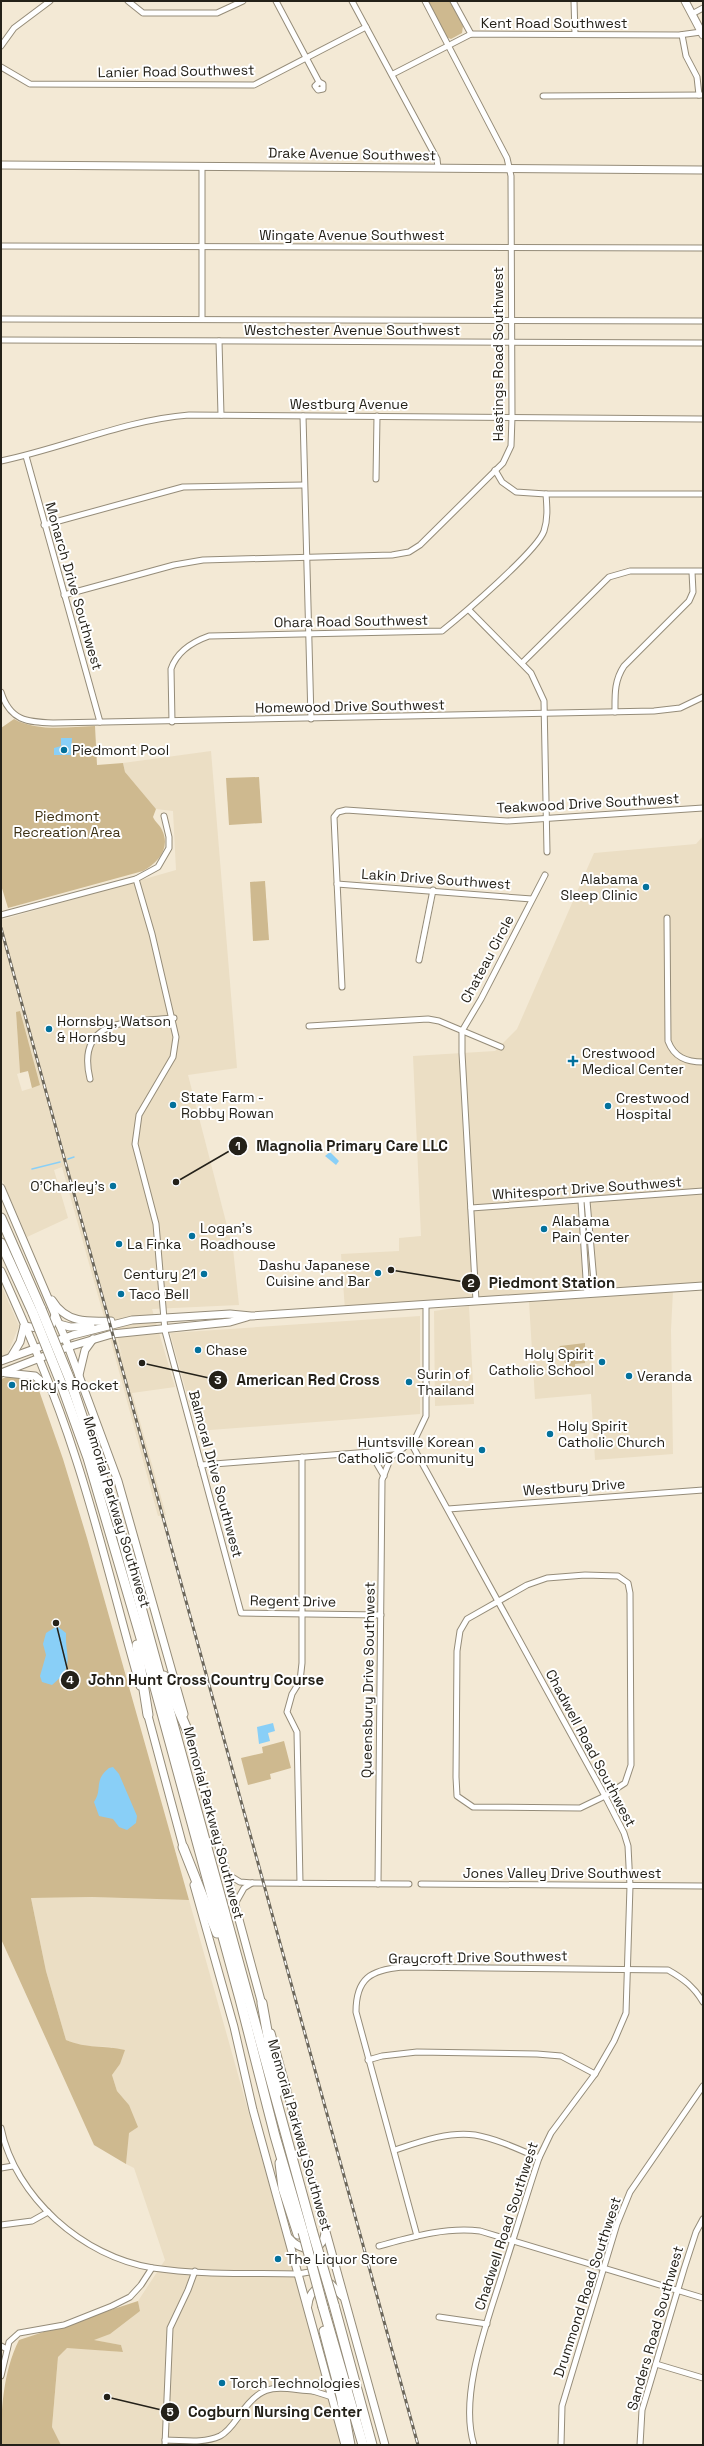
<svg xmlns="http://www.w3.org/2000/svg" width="704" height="2446" font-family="'Space Grotesk',sans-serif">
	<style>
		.built { fill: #ebdec4; fill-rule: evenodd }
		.green { fill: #ceb98f }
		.water { fill: #89cff7 }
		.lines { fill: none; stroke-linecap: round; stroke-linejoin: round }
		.stream { stroke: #89cff7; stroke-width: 1.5 }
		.street-casing { stroke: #958c79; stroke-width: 7 }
		.secondary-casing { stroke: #958c79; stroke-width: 9 }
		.highway-casing { stroke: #958c79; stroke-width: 11 }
		.street { stroke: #fff; stroke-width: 5 }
		.secondary { stroke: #fff; stroke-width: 7 }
		.highway { stroke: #fff; stroke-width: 9 }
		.rail-casing { stroke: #6c675b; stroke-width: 3 }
		.rail { stroke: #fff; stroke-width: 1.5; stroke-dasharray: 4.5; stroke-linecap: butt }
		.highway-bridge-casing { stroke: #958c79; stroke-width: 11; stroke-linecap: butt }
		.highway-bridge { stroke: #fff; stroke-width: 9 }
		.poi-dot { fill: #03719c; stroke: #fff; stroke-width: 1.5 }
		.labels { text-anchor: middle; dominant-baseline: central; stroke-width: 4; stroke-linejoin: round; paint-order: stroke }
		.street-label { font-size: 14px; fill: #242119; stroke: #fff }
		.poi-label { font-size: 14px; fill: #242119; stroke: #fff; text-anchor: start }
		.park-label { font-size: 14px; fill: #3e3114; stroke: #fff }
		.leader { fill: none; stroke: #242119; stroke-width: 1.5 }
		.callout-dot { fill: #242119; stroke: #fff; stroke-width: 1.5 }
		.mark-label { font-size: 12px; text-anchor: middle; font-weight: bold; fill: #fff }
		.callout-label { font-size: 15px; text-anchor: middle; font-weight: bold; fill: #242119; stroke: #fff; stroke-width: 4; stroke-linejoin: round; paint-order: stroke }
	</style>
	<rect width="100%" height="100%" fill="#f3e9d5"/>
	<g class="built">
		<path d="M211,751L237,1068L188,1075L233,1249L239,1305L152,1309L175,1387L132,1393L166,1515L158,1516L110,1338L116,1337L123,1360L112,1317H104L62,1167L54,1170L68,1218L27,1237L1,1177V920L176,870L173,811L156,809L125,772L123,763ZM16,1013L32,1088L22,1091L17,1074L20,1073Z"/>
		<path d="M703,836V1289L673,1291L671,1330L673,1454L595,1460L591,1394L535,1399L529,1302L654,1293L345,1310L341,1254L399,1251V1238L421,1236L413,1056L495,1051L517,1029L594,853L696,844Z"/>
		<path d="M1,1285L19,1326L7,1355L1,1357Z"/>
		<path d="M469,1306L474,1404L435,1406L434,1311Z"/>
		<path d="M420,1316V1414L197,1431L170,1333Z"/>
		<path d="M92,1897L189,1900L342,2445L178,2443L172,2445H61L52,2427L58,2357L67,2347L123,2352L121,2345L93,2340L140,2311L138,2301L165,2260L134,2168L126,2164L129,2105L117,2091L112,2075L120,2064L112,2047L81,2046L66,2040L46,1971L31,1898Z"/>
	</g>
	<g class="green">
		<path d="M427,1H450L463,26L462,33L451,39L446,37Z"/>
		<path d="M14,719C38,732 68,727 95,726L97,765L123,763L125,772L156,809L153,817C155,822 160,825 162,830C171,848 158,863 143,871L8,908L1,885V728Z"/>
		<path d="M259,777L262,823L229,825L226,778Z"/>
		<path d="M265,881L269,940L253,941L250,882Z"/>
		<path d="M20,1011L40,1085L32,1088L28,1071L20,1073L16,1012Z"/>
		<path d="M585,1343V1363L575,1364V1367L567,1368L564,1360L558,1359L557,1350L560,1346Z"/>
		<path d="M10,1376L35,1379L63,1459L87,1538L189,1900L92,1897L31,1898L46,1971L66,2040C87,2049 104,2045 125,2050L120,2064L112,2075L117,2091L129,2105L138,2127L129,2133L126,2164L94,2145L1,1939V1379Z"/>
		<path d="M284,1741L291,1768L270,1774L271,1779L248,1785L241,1758L263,1753L262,1747Z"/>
		<path d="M138,2301L140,2311L110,2334L94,2340L121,2345L123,2352L67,2348L58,2357L52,2427L61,2445H1C1,2410 3,2372 19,2340Z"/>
	</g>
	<g class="water">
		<path d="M61,738H72L71,755H54V748L61,746Z"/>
		<path d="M330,1152L339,1161L336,1165L325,1156Z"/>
		<path d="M57,1626L66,1633C65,1658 76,1666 52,1685L42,1682L40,1676L46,1655L43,1644L46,1633Z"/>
		<path d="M273,1723L275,1731L268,1733L270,1741L259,1744L257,1727Z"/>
		<path d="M113,1767L119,1774L137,1816L136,1823L127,1830L119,1827L113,1819L99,1816L94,1802C103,1789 93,1781 109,1768Z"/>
	</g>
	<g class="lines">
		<g class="stream">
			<path d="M68,1159L74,1157"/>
			<path d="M32,1169L60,1162"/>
		</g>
		<g class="street-casing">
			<g id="street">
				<path d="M128,1L143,13H217L243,1"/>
				<path d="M276,1L319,82"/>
				<path d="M352,1L437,159L438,168"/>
				<path d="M453,1L471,34"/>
				<path d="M574,1L575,34"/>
				<path d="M692,14L703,8"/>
				<path d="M682,35L686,56L697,77L699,95"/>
				<path d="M1,46L14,28L50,1"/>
				<path d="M1,67L30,84L254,85L366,27"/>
				<path d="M393,74L471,34L679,35L701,32"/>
				<path d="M319,82L323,84V89L318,90L315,86Z"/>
				<path d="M543,96L703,95"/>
				<path d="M202,166V319"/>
				<path d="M1,246L703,248"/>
				<path d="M1,319L703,321"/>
				<path d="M1,340L703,343"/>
				<path d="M219,341L221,415"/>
				<path d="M303,416L311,719"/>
				<path d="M26,456L100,722"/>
				<path d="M1,461C64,448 125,420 189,415L703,419"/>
				<path d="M495,470L502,482L516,492L546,494H703"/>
				<path d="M376,479L377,416"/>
				<path d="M44,525L183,487L304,485"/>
				<path d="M64,595L174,565L203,560L392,555L409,552L420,545L503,463L511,446L512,417L511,176L507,158L425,1"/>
				<path d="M469,610L531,673L544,701L547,852"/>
				<path d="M522,663L609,577L630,571H703"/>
				<path d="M1,692C10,721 27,722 53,723L654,711L680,708L703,697"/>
				<path d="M615,712C615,695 614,681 624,666L689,601L693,592L692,572"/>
				<path d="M172,722L171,669C177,651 192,642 209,636L442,631C462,615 537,551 544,531C548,519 547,507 546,494"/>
				<path d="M136,879L152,934L176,1037L173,1057L139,1115L135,1144L156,1224L165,1331L241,1613L381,1615"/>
				<path d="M337,884L532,899"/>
				<path d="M1,915L136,879L158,867L169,848V837L164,816"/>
				<path d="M667,918L668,1041C674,1057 686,1062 703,1062"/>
				<path d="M419,960L433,890"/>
				<path d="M342,987L335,839L334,817L338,812L346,810L507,821L703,808"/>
				<path d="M309,1026L428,1019L439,1021L501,1047"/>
				<path d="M90,1079C75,1017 132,1022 174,1018"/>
				<path d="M581,1201L587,1294"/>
				<path d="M587,1201L595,1293"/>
				<path d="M471,1208L703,1191"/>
				<path d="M476,1301L462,1053V1031L481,999L545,875"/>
				<path d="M411,1443L605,1796L624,1833L628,1846L630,1886L626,2013L614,2041L595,2074L551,2133L539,2158C527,2194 516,2231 504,2268C489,2318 458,2394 474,2445"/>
				<path d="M373,1451L403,1448"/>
				<path d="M370,1452L384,1476"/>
				<path d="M201,1465L370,1452L391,1457"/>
				<path d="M448,1509L703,1490"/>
				<path d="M585,1575L618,1576L628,1583L630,1593L631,1765L625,1783L605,1796L580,1808L473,1807L457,1796L456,1777L457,1651L460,1631L467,1619L527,1585L547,1578Z"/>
				<path d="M227,1874L240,1882L252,1883L409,1884"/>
				<path d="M300,1883L297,1732L287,1712L292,1694L300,1681L302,1663V1457"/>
				<path d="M378,1884L382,1480L391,1457L415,1439L426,1416V1304"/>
				<path d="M421,1884L703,1886"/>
				<path d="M235,1904L244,1888L252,1883"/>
				<path d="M368,2060L382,2056L417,2052L537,2054L561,2056L595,2074"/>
				<path d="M1,2128C15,2197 83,2257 153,2268C200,2275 250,2273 298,2274L315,2271"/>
				<path d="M395,2150C419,2142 449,2131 475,2135C497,2139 518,2149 539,2158"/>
				<path d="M1,2168L13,2166"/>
				<path d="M1,2225L32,2221L48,2212"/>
				<path d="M417,2236L356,2012C356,1978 371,1970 402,1967L668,1970C684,1979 694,1987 703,2002"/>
				<path d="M379,2246C412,2237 445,2227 480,2231L703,2298"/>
				<path d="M439,2317L487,2324"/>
				<path d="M1,2346L7,2349"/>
				<path d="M656,2364L703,2378"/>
				<path d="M1,2376L9,2342L19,2333L64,2325L112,2306L130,2297L141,2285L152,2268"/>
				<path d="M313,2391L332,2397"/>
				<path d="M165,2440C184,2440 202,2444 220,2436C228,2432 234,2423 239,2416C263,2381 274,2388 313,2391L326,2377"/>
				<path d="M165,2445L170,2328L188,2290L195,2271"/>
				<path d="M561,2445L562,2406L617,2224L630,2192L703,2086"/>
				<path d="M640,2445L642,2410L648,2390L684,2269L696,2232L703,2219"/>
			</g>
		</g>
		<g class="secondary-casing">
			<g id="secondary">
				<path d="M685,1L703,35"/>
				<path d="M1,165L703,170"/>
				<path d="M1,1188L65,1338L118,1481L184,1714"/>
				<path d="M1,1271C28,1331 55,1393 75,1456C100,1532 118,1610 140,1686"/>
				<path d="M52,1300C66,1323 87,1322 111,1321"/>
				<path d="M59,1324L70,1327L91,1326"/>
				<path d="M24,1326L44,1329L51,1326L55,1315"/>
				<path d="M11,1357L20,1342L24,1326"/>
				<path d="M1,1361L73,1335L132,1320L230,1314L251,1316L703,1286"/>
				<path d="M1,1373L68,1347L112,1334L230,1322L247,1317"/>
				<path d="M6,1373L35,1376L48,1387"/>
				<path d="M79,1375L85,1350L93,1339"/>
				<path d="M147,1712L184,1850"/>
				<path d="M187,1728L263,2008"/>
				<path d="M194,1885L234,2027L253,2110L345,2445"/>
				<path d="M271,2033L385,2445"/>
				<path d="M289,2238C300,2252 323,2255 325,2232"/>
				<path d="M308,2305C309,2292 318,2285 331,2284L342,2296"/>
			</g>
		</g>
		<g class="highway-casing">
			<g id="highway">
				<path d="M1,1218L41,1309"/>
				<path d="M1,1243L33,1313"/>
				<path d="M70,1380L119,1527L312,2230"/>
				<path d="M61,1383L88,1458L148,1662L240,1999L275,2136L303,2232"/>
				<path d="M137,1645L148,1715"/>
				<path d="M164,1676L188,1732"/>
				<path d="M183,1847L217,1933"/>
				<path d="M262,2003L278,2092"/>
				<path d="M280,2163L283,2188L298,2234"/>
				<path d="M334,2305L372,2445"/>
				<path d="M323,2307L363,2445"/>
				<path d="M324,2331L341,2396L350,2445"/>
			</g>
		</g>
		<use href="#street" class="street"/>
		<use href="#secondary" class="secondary"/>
		<use href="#highway" class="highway"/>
		<g class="rail-casing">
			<path id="rail" d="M1,928L418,2445"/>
		</g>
		<use href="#rail" class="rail"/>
		<g class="highway-bridge-casing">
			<g id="highway-bridge">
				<path d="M41,1309L70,1380"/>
				<path d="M33,1313L61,1383"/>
				<path d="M312,2230L334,2305"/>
				<path d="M303,2232L323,2307"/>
			</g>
		</g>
		<use href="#highway-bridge" class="highway-bridge"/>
	</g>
	<g class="poi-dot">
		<circle cx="64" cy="750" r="4"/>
		<circle cx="646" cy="887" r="4"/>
		<circle cx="49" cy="1029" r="4"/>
		<path d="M571 1055h4v4h4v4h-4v4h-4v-4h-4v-4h4z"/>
		<circle cx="173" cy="1105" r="4"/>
		<circle cx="608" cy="1106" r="4"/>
		<circle cx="113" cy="1186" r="4"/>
		<circle cx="544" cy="1229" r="4"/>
		<circle cx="192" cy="1236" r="4"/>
		<circle cx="119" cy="1244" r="4"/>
		<circle cx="378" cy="1273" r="4"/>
		<circle cx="204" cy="1274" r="4"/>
		<circle cx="121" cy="1294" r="4"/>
		<circle cx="198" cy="1350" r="4"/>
		<circle cx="602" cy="1362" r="4"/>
		<circle cx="629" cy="1376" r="4"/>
		<circle cx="409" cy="1382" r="4"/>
		<circle cx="12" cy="1385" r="4"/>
		<circle cx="550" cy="1434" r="4"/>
		<circle cx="482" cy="1450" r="4"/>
		<circle cx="278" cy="2259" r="4"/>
		<circle cx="222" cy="2383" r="4"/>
	</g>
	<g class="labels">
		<g class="street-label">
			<text x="554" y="23">Kent Road Southwest</text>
			<text transform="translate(176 71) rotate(-1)">Lanier Road Southwest</text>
			<text transform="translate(352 154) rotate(1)">Drake Avenue Southwest</text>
			<text x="352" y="235">Wingate Avenue Southwest</text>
			<text x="352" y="330">Westchester Avenue Southwest</text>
			<text transform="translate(498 354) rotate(-90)">Hastings Road Southwest</text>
			<text x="349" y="404">Westburg Avenue</text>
			<text transform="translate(74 586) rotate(74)">Monarch Drive Southwest</text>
			<text transform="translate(351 621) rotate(-1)">Ohara Road Southwest</text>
			<text transform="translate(350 706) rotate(-1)">Homewood Drive Southwest</text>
			<text transform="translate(588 803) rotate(-3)">Teakwood Drive Southwest</text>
			<text transform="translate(436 879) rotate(4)">Lakin Drive Southwest</text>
			<text transform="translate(487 959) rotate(-62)">Chateau Circle</text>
			<text transform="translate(587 1188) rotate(-4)">Whitesport Drive Southwest</text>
			<text transform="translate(216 1474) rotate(75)">Balmoral Drive Southwest</text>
			<text transform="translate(574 1487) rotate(-4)">Westbury Drive</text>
			<text transform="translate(117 1512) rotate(73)">Memorial Parkway Southwest</text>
			<text transform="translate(293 1601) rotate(1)">Regent Drive</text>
			<text transform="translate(368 1680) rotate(-89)">Queensbury Drive Southwest</text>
			<text transform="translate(591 1748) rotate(62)">Chadwell Road Southwest</text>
			<text transform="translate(214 1823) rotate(75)">Memorial Parkway Southwest</text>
			<text x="562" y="1873">Jones Valley Drive Southwest</text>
			<text transform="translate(478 1957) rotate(-1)">Graycroft Drive Southwest</text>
			<text transform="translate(300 2135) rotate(74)">Memorial Parkway Southwest</text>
			<text transform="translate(506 2226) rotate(-72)">Chadwell Road Southwest</text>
			<text transform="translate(587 2287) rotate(-72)">Drummond Road Southwest</text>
			<text transform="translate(655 2328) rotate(-74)">Sanders Road Southwest</text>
		</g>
		<g class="poi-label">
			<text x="72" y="750">Piedmont Pool</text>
			<text x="638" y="879" text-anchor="end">Alabama<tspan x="638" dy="16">Sleep Clinic</tspan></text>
			<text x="57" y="1021">Hornsby, Watson<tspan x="57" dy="16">&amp; Hornsby</tspan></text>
			<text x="582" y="1053">Crestwood<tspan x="582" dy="16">Medical Center</tspan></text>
			<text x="181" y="1097">State Farm -<tspan x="181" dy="16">Robby Rowan</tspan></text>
			<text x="616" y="1098">Crestwood<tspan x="616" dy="16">Hospital</tspan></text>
			<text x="105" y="1186" text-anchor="end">O'Charley's</text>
			<text x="552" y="1221">Alabama<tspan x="552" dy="16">Pain Center</tspan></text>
			<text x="200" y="1228">Logan's<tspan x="200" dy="16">Roadhouse</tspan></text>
			<text x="127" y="1244">La Finka</text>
			<text x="370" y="1265" text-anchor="end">Dashu Japanese<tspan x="370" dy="16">Cuisine and Bar</tspan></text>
			<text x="196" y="1274" text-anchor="end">Century 21</text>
			<text x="129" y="1294">Taco Bell</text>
			<text x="206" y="1350">Chase</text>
			<text x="594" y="1354" text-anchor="end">Holy Spirit<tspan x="594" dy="16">Catholic School</tspan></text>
			<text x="417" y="1374">Surin of<tspan x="417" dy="16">Thailand</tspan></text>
			<text x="637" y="1376">Veranda</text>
			<text x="20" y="1385">Ricky's Rocket</text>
			<text x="558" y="1426">Holy Spirit<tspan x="558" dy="16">Catholic Church</tspan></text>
			<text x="474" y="1442" text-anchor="end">Huntsville Korean<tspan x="474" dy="16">Catholic Community</tspan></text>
			<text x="286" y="2259">The Liquor Store</text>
			<text x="230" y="2383">Torch Technologies</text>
		</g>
		<g class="park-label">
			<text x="67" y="816">Piedmont<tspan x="67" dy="16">Recreation Area</tspan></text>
		</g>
	</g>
	<path class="leader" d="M176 1182L238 1146M391 1270L471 1283M142 1363L218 1380M56 1623L70 1680M107 2397L170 2412"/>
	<g class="callout-dot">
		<circle cx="176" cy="1182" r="4"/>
		<circle cx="391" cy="1270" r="4"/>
		<circle cx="142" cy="1363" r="4"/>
		<circle cx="56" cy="1623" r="4"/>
		<circle cx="107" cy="2397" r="4"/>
		<circle cx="238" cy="1146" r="10"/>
		<circle cx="471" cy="1283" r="10"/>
		<circle cx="218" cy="1380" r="10"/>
		<circle cx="70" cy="1680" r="10"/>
		<circle cx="170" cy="2412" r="10"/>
	</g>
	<g class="mark-label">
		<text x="238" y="1150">1</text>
		<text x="471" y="1287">2</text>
		<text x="218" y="1384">3</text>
		<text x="70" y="1684">4</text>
		<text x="170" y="2416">5</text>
	</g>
	<g class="callout-label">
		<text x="352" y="1151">Magnolia Primary Care LLC</text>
		<text x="552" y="1288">Piedmont Station</text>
		<text x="308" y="1385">American Red Cross</text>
		<text x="206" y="1685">John Hunt Cross Country Course</text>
		<text x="275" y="2417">Cogburn Nursing Center</text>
	</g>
	<rect width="704" height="2446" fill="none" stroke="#242119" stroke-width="4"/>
</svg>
